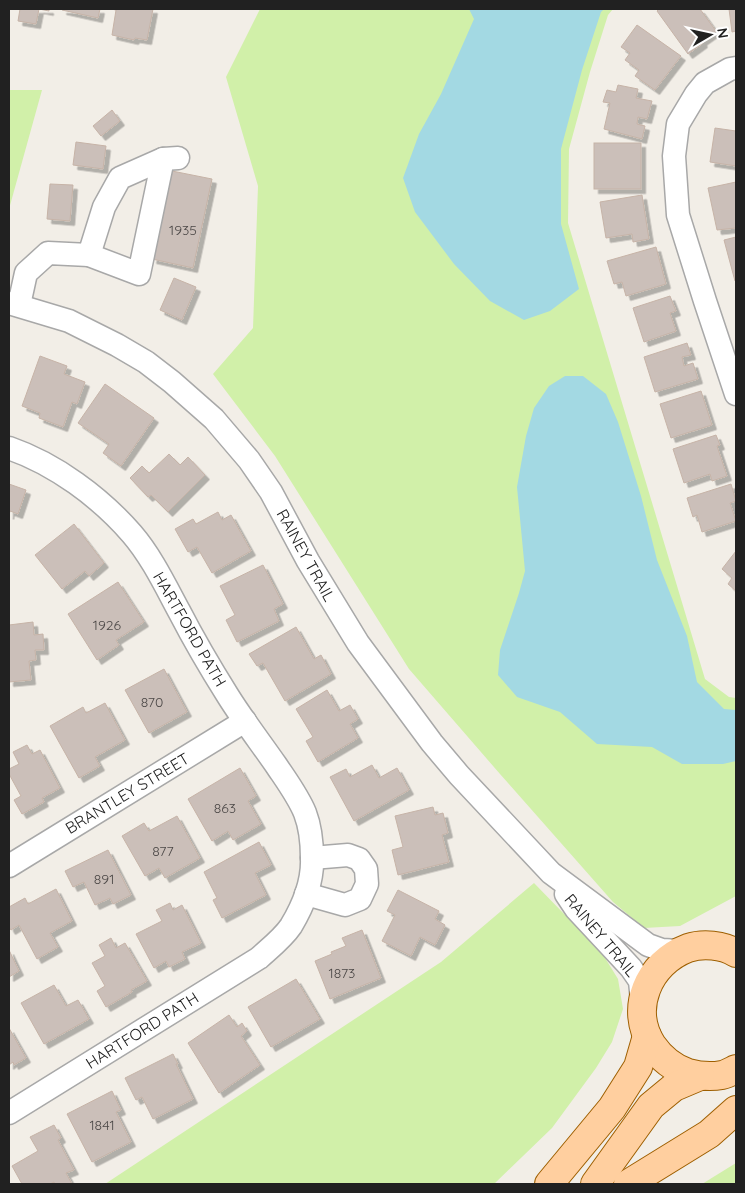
<svg xmlns="http://www.w3.org/2000/svg" width="745" height="1193" font-family="Quicksand,sans-serif">
	<style>
		.grass { fill: #d1f0a9 }
		.water { fill: #a3d9e3 }
		.building { fill: #cbbfb9; stroke: #c6b3a7; filter: url(#shadow) }
		.lines { fill: none; stroke-linecap: round; stroke-linejoin: round }
		.minor-casing { stroke: #a8a8a8; stroke-width: 25 }
		.major-casing { stroke: #9e5f00; stroke-width: 30 }
		.minor { stroke: #fff; stroke-width: 22 }
		.major { stroke: #ffcf9f; stroke-width: 28 }
		.labels { text-anchor: middle; dominant-baseline: central; stroke-width: 4; stroke-linejoin: round; paint-order: stroke }
		.number-label { font-size: 14px; fill: #4c4847 }
		.street-label { font-size: 16px; fill: #212121; stroke: #fff }
	</style>
	<defs>
		<filter id="shadow"><feDropShadow dx="4.5" dy="4.5" stdDeviation="0" flood-color="#0004"/></filter>
	</defs>
	<rect width="100%" height="100%" fill="#f2eee7"/>
	<g class="grass">
		<path d="M260,9H613L608,15L590,72L569,149L568,223L705,679L729,697L736,698V896L680,926L644,928L613,902L500,774L409,669L275,456L213,374L253,328L258,186L226,77Z"/>
		<path d="M9,90H42L9,209Z"/>
		<path d="M534,883L602,953L618,979L623,1009L612,1042L596,1068L552,1128L494,1184H105L441,962Z"/>
		<path d="M736,1163V1184H702Z"/>
	</g>
	<g class="water">
		<path d="M469,9H604L601,12L582,70L561,149V224L579,289L550,311L524,320L490,301L454,264L415,212L403,178L419,134L441,94L474,19Z"/>
		<path d="M565,376H583L606,394L618,422L641,496L657,560L687,636L697,682L724,709L736,710V761L723,764H682L652,747L597,744L560,712L517,697L498,675L500,650L519,593L525,571L517,487L526,436L534,408L549,386Z"/>
	</g>
	<g class="building">
		<path d="M20,9H49V11L39,9L36,24L18,21Z"/>
		<path d="M62,9H100L98,18L62,10Z"/>
		<path d="M111,9H153L147,40L135,38L134,40L112,35L116,10Z"/>
		<path d="M659,9H700L716,31L702,41L703,43L688,54L657,11Z"/>
		<path d="M729,9H736V31L732,32Z"/>
		<path d="M637,25L681,56L655,90L635,76L639,70L625,60L630,53L621,47Z"/>
		<path d="M618,85L638,89L636,98L652,101L647,119L638,117L637,124L645,126L642,139L604,129L610,103L603,102L607,90L616,92Z"/>
		<path d="M112,110L120,121L101,136L93,126Z"/>
		<path d="M715,128L736,131V166L710,162Z"/>
		<path d="M76,142L106,146L103,169L73,165Z"/>
		<rect x="594" y="143" width="47" height="46"/>
		<path d="M172,171L212,179L193,268L152,259Z"/>
		<path d="M736,182V228L717,230L708,188Z"/>
		<path d="M50,184L73,185L70,221L47,219Z"/>
		<path d="M642,195L649,239L633,242L632,234L606,238L600,202Z"/>
		<path d="M736,237V281H735L724,240Z"/>
		<path d="M656,247L666,284L626,296L622,282L614,284L607,261Z"/>
		<path d="M174,278L196,287L182,320L160,310Z"/>
		<path d="M670,296L676,311L670,313L676,331L644,342L633,308Z"/>
		<path d="M687,343L691,355L682,357L684,366L693,363L698,379L655,392L644,357Z"/>
		<path d="M40,356L67,366L64,374L85,382L77,404L72,402L63,427L39,418L40,413L22,406Z"/>
		<path d="M105,384L154,418L121,466L103,453L109,444L78,423Z"/>
		<path d="M701,391L712,425L671,438L660,404Z"/>
		<path d="M716,435L720,445L717,446L727,476L712,481L710,474L684,483L673,449Z"/>
		<path d="M169,454L180,465L188,457L205,475L168,512L151,495L148,497L130,478L142,466L149,473Z"/>
		<path d="M9,484L26,490L18,514L10,511L9,515Z"/>
		<path d="M731,484L736,501L730,503L736,521L702,532L697,515L693,517L687,498Z"/>
		<path d="M218,512L222,520L231,515L251,551L212,573L197,547L188,552L175,529L193,519L196,524Z"/>
		<path d="M74,524L104,563L89,576L85,571L62,589L35,555Z"/>
		<path d="M736,551V591L728,584L732,578L722,569Z"/>
		<path d="M263,565L283,604L274,609L279,621L237,642L226,620L235,615L220,586Z"/>
		<path d="M118,582L144,622L116,640L119,645L97,660L68,614Z"/>
		<path d="M33,622L34,635L43,634L44,650H35L36,660L29,661L31,680L9,682V625Z"/>
		<path d="M296,627L314,659L321,655L331,674L285,701L263,663L257,666L249,654Z"/>
		<path d="M164,669L187,712L149,733L125,690Z"/>
		<path d="M327,690L339,711L350,705L358,719L350,724L358,738L318,762L306,741L313,737L296,709Z"/>
		<path d="M105,703L125,740L95,757L100,766L79,778L50,726L83,707L86,713Z"/>
		<path d="M27,745L32,754L40,750L60,788L42,798L44,802L22,814L14,800L21,796L9,774V769L19,764L13,752Z"/>
		<path d="M372,765L379,778L397,768L409,790L354,821L330,777L346,769L350,777Z"/>
		<path d="M240,768L256,796L248,801L261,824L233,840L228,831L212,841L188,799Z"/>
		<path d="M433,807L435,815L443,813L448,833L442,835L449,862L398,875L392,850L403,847L395,816Z"/>
		<path d="M177,816L200,858L165,878L159,868L145,876L122,836L144,823L149,831Z"/>
		<path d="M259,842L271,865L255,873L266,895L222,918L213,900L217,898L204,872Z"/>
		<path d="M108,850L131,895L113,904L110,898L95,905L84,882L73,887L65,871Z"/>
		<path d="M56,889L72,921L50,933L58,947L37,959L19,925L11,930L9,927V907L25,898L28,904Z"/>
		<path d="M398,890L439,911L435,919L445,925L435,945L420,937L411,956L382,941L395,915L387,911Z"/>
		<path d="M170,903L173,910L182,905L201,943L182,952L185,959L169,967L166,961L154,968L136,934L162,921L156,910Z"/>
		<path d="M362,930L381,978L330,999L315,961L332,954L331,952L346,946L342,938Z"/>
		<path d="M111,938L116,948L125,943L147,981L131,990L132,992L106,1007L97,991L105,986L92,963L105,956L99,945Z"/>
		<path d="M9,950L19,971L9,977Z"/>
		<path d="M296,979L320,1019L271,1047L248,1007Z"/>
		<path d="M54,985L66,1006L78,1000L89,1019L44,1044L21,1003Z"/>
		<path d="M229,1015L237,1027L242,1023L247,1031L241,1036L260,1065L219,1093L188,1043Z"/>
		<path d="M9,1028L26,1058L14,1065L13,1062L9,1065Z"/>
		<path d="M173,1054L178,1064H176L193,1099L153,1119L142,1097L136,1100L125,1078Z"/>
		<path d="M112,1091L121,1110L116,1112L131,1142L92,1162L67,1114Z"/>
		<path d="M54,1125L61,1138L58,1140L74,1170L66,1173L72,1184H55L54,1182L50,1184H22L12,1166L38,1151L30,1137Z"/>
	</g>
	<g class="lines">
		<g class="minor-casing">
			<g id="minor">
				<path d="M736,68L730,69L705,83L696,94L678,124L674,156L678,215L705,301L736,394"/>
				<path d="M89,255L104,207L120,178L163,159"/>
				<path d="M9,303L69,321L117,345L146,362L172,382L214,419L249,460L271,492L308,561L358,643L432,743L459,775L551,873L648,945L662,950L680,951"/>
				<path d="M19,305L26,273L48,253L89,255L139,274L163,159L178,158"/>
				<path d="M9,448C55,464 100,497 132,534C151,556 165,585 179,611C194,640 211,669 228,696C243,720 260,742 276,765C286,780 298,796 305,813C310,826 312,844 312,858C313,881 303,906 291,926C283,938 270,948 259,958L9,1113"/>
				<path d="M9,866L245,721"/>
				<path d="M306,894L345,905L360,899L367,884L366,869L359,859L348,855L312,858"/>
				<path d="M566,894L576,909L631,968L640,981L642,1001"/>
			</g>
		</g>
		<g class="major-casing">
			<g id="major">
				<path d="M736,953C723,945 703,943 688,948C648,963 629,1009 652,1045C661,1058 673,1068 688,1073C699,1076 711,1077 722,1075C727,1074 732,1071 736,1069"/>
				<path d="M549,1184L612,1108L638,1067L647,1036"/>
				<path d="M595,1184L651,1106L674,1087L700,1076"/>
				<path d="M628,1184L709,1134L736,1110"/>
			</g>
		</g>
		<use href="#minor" class="minor"/>
		<use href="#major" class="major"/>
	</g>
	<g class="labels">
		<g class="number-label">
			<text x="183" y="230">1935</text>
			<text x="107" y="625">1926</text>
			<text x="152" y="702">870</text>
			<text x="225" y="808">863</text>
			<text x="163" y="851">877</text>
			<text x="104" y="879">891</text>
			<text x="342" y="973">1873</text>
			<text x="102" y="1125">1841</text>
		</g>
		<g class="street-label">
			<text transform="translate(306 555) rotate(61)">RAINEY TRAIL</text>
			<text transform="translate(190 629) rotate(60)">HARTFORD PATH</text>
			<text transform="translate(127 793) rotate(-31)">BRANTLEY STREET</text>
			<text transform="translate(601 935) rotate(50)">RAINEY TRAIL</text>
			<text transform="translate(142 1030) rotate(-32)">HARTFORD PATH</text>
		</g>
	</g>
	<rect width="745" height="1193" fill="none" stroke="#212121" stroke-width="20"/>
	<g transform="translate(710 35) rotate(81)" stroke="#ffffff" stroke-width="4" paint-order="stroke">
	<path d="M0-4L9 19L0 12L-9 19Z" fill="#212121"/>
	<text y="-8" font-size="14" font-weight="bold" text-anchor="middle" fill="#212121">N</text>
	</g>
</svg>
